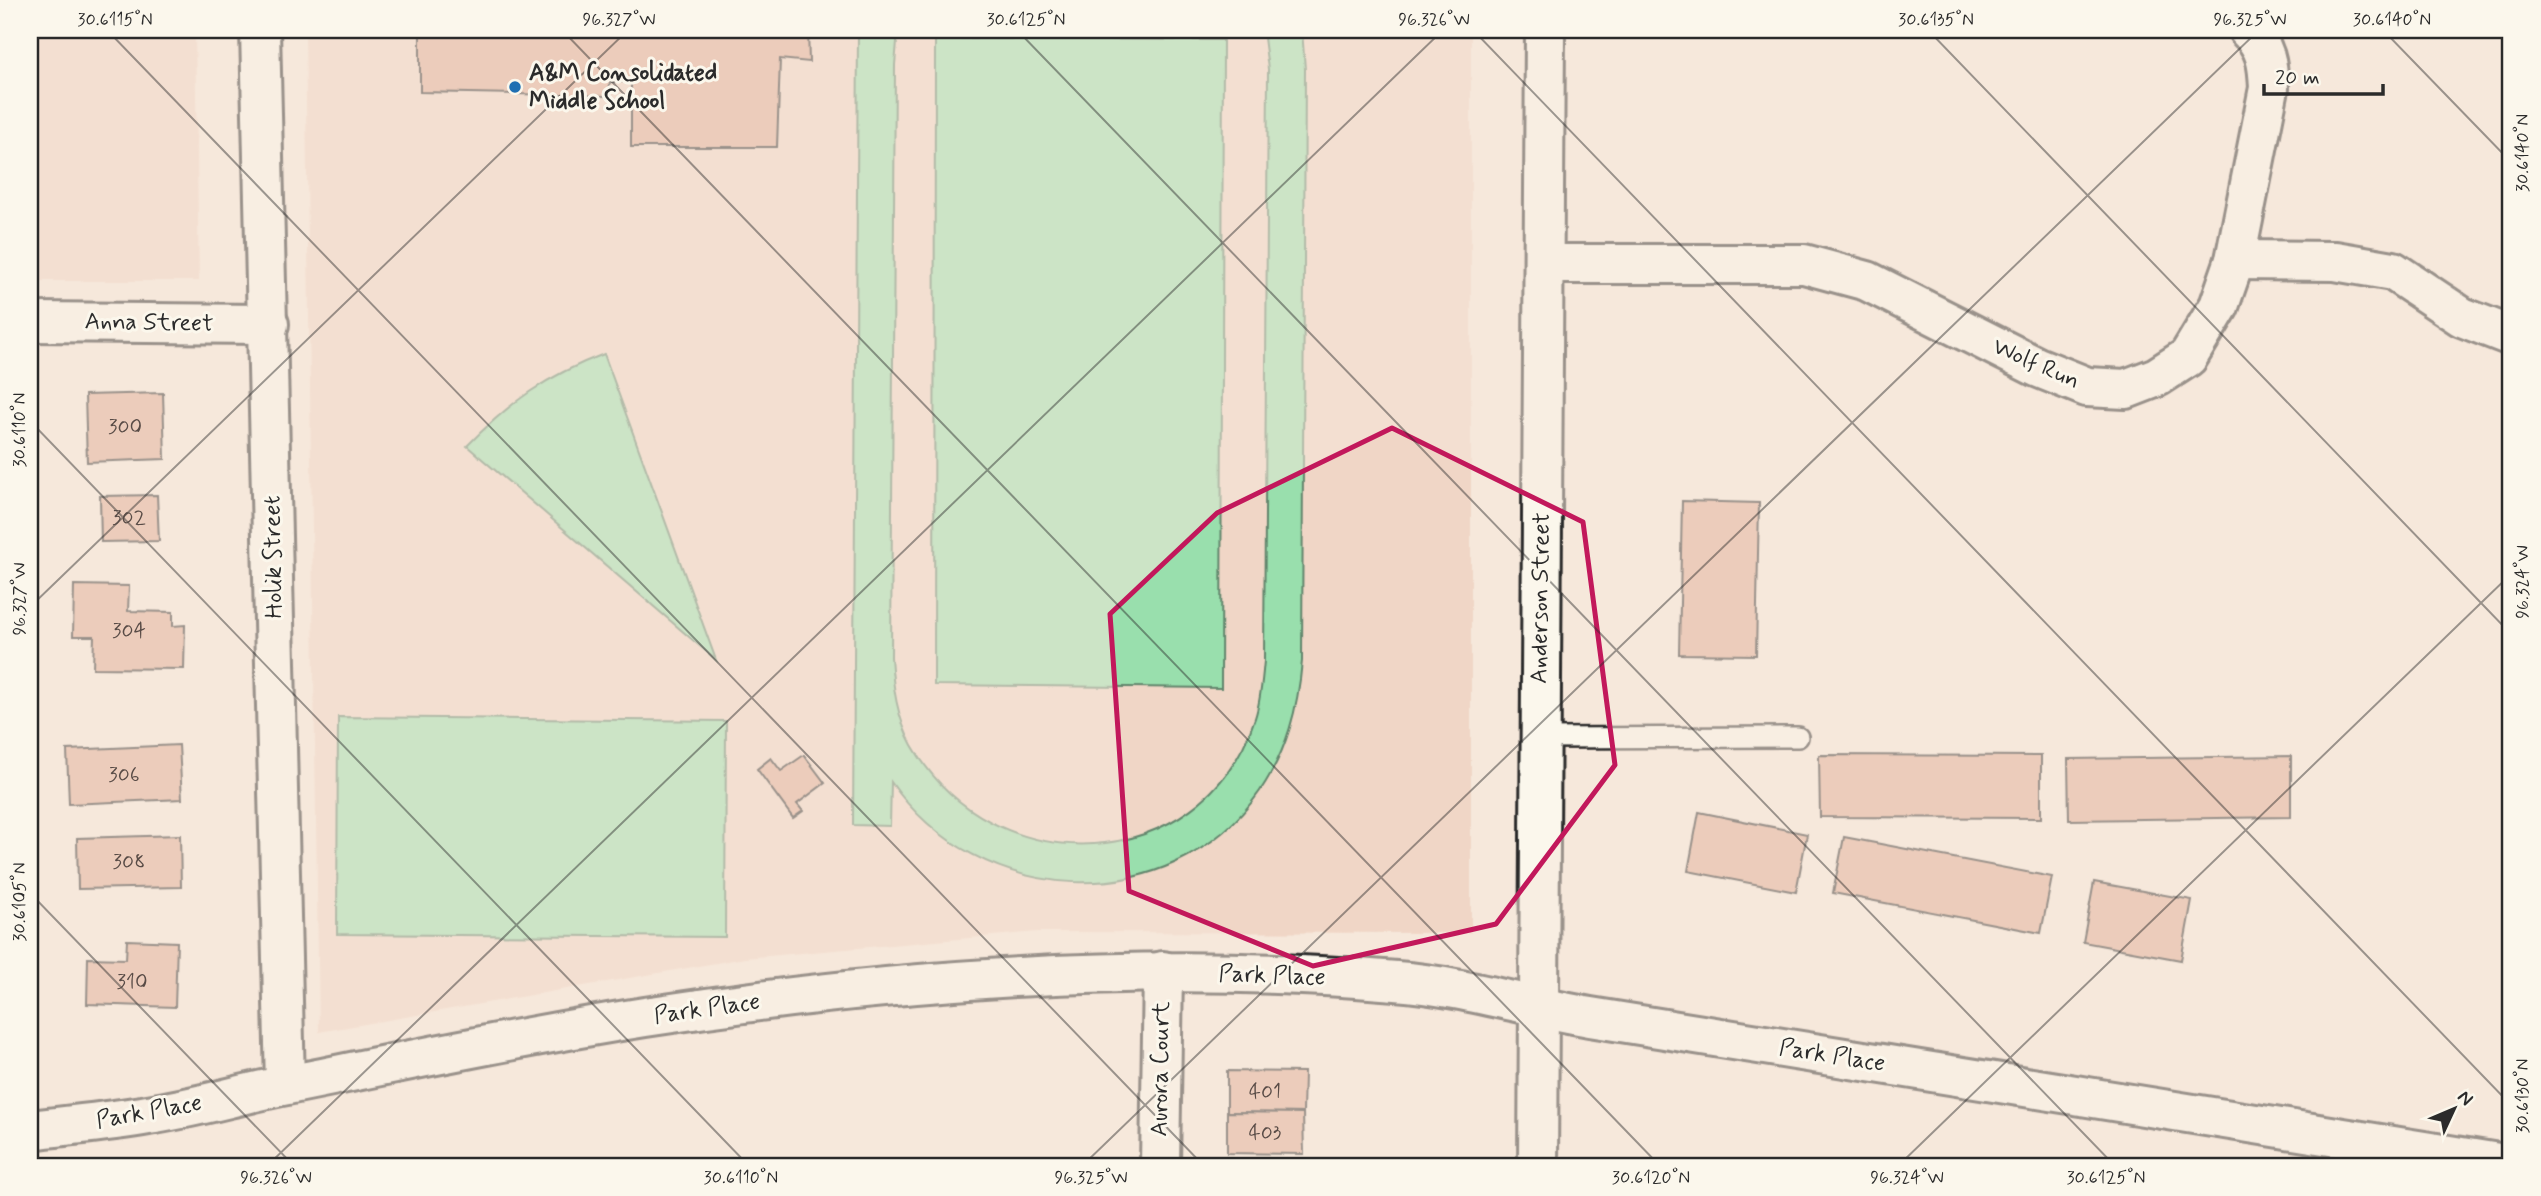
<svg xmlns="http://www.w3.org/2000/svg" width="2541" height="1196" font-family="Mynerve,sans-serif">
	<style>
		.built { fill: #f0d6c6 }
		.green { fill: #99dfad; stroke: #62856c; stroke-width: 2 }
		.building { fill: #e1ac95; stroke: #2b2b2b; stroke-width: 2 }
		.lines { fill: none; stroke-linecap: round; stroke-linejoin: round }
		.lane-casing { stroke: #2b2b2b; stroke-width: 24 }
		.street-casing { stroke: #2b2b2b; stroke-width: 44 }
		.secondary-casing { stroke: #2b2b2b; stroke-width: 44 }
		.lane { stroke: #fbf7ec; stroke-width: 19 }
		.street { stroke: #fbf7ec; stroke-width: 38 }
		.secondary { stroke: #fbf7ec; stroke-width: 38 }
		.marked { fill: none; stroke: #c2185b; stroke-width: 5; stroke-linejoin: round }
		.ticks { fill: none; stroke: #2b2b2b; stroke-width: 2; stroke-opacity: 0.45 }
		.poi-dot { fill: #1f6fb2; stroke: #fbf7ec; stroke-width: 2.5 }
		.labels { text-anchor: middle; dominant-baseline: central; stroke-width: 6; stroke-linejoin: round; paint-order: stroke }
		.number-label { font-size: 21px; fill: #584b46 }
		.poi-label { font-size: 24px; font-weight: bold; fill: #2b2b2b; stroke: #fbf7ec; text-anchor: start }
		.street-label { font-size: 24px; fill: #2b2b2b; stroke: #fbf7ec }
		.neatline { fill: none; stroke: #2b2b2b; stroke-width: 2.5 }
		.ticks-label { font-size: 18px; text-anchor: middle; fill: #2b2b2b }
	</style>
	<rect width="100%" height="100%" fill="#f6e8db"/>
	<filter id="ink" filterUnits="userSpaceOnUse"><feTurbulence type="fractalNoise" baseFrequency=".0143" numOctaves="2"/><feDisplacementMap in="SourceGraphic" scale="14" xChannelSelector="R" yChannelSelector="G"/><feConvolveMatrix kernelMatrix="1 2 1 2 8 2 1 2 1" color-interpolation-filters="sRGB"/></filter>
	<g filter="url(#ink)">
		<g class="built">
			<path d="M30,30H195L199,281H30Z"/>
			<path d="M305,30H1471V933L1037,932L745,958L319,1032Z"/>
		</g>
		<g class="green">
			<path d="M858,30H898L895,65L891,657C893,687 897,718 912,745C991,885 1203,878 1255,718C1261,700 1262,680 1264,661L1268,69L1263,30H1302L1305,69L1302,661C1298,708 1287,751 1260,791C1170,921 977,907 891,782L890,826L853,825Z"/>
			<path d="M935,38L1223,40L1221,688L934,685Z"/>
			<path d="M604,354L716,660L467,446C510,402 546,376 604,354Z"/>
			<path d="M338,717L726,721L725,937L337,934Z"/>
		</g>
		<g class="building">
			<path d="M420,30H808L809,62L780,59L777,147H631V82H610L609,96L420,92Z"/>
			<path d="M163,393L165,459L87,462L85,395Z"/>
			<path d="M157,495L159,541L101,542L100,496Z"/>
			<path d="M1682,501L1759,503L1756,655L1679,654Z"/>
			<path d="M74,585L129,586L128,611L173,612V626L185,625L184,669L93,668L94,636H73Z"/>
			<path d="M179,745L182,799L69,804L67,750Z"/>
			<path d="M804,755L825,783L797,804L803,811L793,818L757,769L771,758L781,771Z"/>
			<path d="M1819,755L2041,756V818L1820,817Z"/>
			<path d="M2291,756V817L2069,820L2068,759Z"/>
			<path d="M1699,812L1807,834L1796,892L1688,871Z"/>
			<path d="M180,835L181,887L78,889L77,838Z"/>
			<path d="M1844,837L2052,877L2041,933L1833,893Z"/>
			<path d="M2094,882L2192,900L2181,960L2083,942Z"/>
			<path d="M127,940L177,942L175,1007L87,1004L88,958L126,959Z"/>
			<path d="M1227,1071L1304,1072L1303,1113L1227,1112Z"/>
			<path d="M1227,1112L1303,1113L1304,1154L1227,1153Z"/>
		</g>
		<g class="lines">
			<g class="lane-casing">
				<path id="lane" d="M1539,738L1798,737"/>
			</g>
			<g class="street-casing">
				<g id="street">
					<path d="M260,30L285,1085"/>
					<path d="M2235,260L2335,261L2393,271L2462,317L2511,336"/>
					<path d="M1544,264H1804L1867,281L2037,367L2087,387L2126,389L2157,377L2188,357L2219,306L2235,260L2269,88C2268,64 2266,47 2248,30"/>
					<path d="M30,322L269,324"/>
					<path d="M30,1130C69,1125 109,1122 148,1115C195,1108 240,1094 287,1085C406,1061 526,1036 645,1017C893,979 1146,960 1396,981C1462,986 1525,1006 1590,1017L2511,1165"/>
					<path d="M1160,1166L1163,971"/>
				</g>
			</g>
			<g class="secondary-casing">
				<path id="secondary" d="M1538,1166L1545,30"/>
			</g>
			<use href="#lane" class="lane"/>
			<use href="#street" class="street"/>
			<use href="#secondary" class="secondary"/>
		</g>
	</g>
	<path d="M0 0H2541V1196H0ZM1392,428L1583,522L1615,765L1496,924L1313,966L1129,891L1110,614L1217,513Z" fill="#f6e8db" fill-opacity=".55" fill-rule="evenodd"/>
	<path class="marked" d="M1392,428L1583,522L1615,765L1496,924L1313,966L1129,891L1110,614L1217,513Z"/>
	<path class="ticks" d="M107,30L1204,1166M562,30L1660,1166M1017,30L2115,1166M1473,30L2511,1105M1928,30L2511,634M2383,30L2511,162M30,421L749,1166M30,607L628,30M30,893L294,1166M267,1166L1443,30M1082,1166L2259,30M1898,1166L2511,574"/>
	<circle class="poi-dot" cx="515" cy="87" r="7"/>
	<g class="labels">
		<g class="number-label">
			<text x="125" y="427">300</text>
			<text x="129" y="518">302</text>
			<text x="129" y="631">304</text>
			<text x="124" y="775">306</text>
			<text x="129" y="862">308</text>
			<text x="132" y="982">310</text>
			<text x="1265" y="1092">401</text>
			<text x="1265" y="1133">403</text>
		</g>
		<g class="poi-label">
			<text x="529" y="73">A&amp;M Consolidated<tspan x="529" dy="28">Middle School</tspan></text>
		</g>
		<g class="street-label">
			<text transform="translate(149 323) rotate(1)">Anna Street</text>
			<text transform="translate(2036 364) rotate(24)">Wolf Run</text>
			<text transform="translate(274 557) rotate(-91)">Holik Street</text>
			<text transform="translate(1541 598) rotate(-89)">Anderson Street</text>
			<text transform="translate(1272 976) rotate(2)">Park Place</text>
			<text transform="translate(707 1009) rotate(-8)">Park Place</text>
			<text transform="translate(1832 1056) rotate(9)">Park Place</text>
			<text transform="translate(1161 1069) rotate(-89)">Aurora Court</text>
			<text transform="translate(149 1112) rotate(-10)">Park Place</text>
		</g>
	</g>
	<rect width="2541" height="1196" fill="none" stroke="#fbf7ec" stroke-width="77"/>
	<g transform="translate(2454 1109) rotate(46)" stroke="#fbf7ec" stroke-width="5" paint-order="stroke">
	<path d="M0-5L12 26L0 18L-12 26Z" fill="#2b2b2b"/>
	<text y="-10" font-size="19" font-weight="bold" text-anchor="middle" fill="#2b2b2b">N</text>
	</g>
	<path d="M2264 84v10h119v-10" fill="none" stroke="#2b2b2b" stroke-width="3.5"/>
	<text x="2275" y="84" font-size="21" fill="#2b2b2b" stroke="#fbf7ec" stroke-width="5" paint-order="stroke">20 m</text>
	<rect x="38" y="38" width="2464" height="1120" class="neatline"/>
	<g class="ticks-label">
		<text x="115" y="25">30.6115°N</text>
		<text x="619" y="25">96.327°W</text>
		<text x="1026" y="25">30.6125°N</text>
		<text x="1434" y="25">96.326°W</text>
		<text x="1936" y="25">30.6135°N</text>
		<text x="2250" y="25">96.325°W</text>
		<text x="2392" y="25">30.6140°N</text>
		<text transform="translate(2522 153) rotate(-90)" y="6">30.6140°N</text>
		<text transform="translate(19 430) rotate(-90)" y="6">30.6110°N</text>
		<text transform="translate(2522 582) rotate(-90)" y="6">96.324°W</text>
		<text transform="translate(19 599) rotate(-90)" y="6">96.327°W</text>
		<text transform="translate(19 902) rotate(-90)" y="6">30.6105°N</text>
		<text transform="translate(2522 1096) rotate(-90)" y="6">30.6130°N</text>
		<text x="276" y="1183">96.326°W</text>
		<text x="741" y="1183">30.6110°N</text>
		<text x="1091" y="1183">96.325°W</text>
		<text x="1651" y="1183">30.6120°N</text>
		<text x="1907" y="1183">96.324°W</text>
		<text x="2106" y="1183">30.6125°N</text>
	</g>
</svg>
